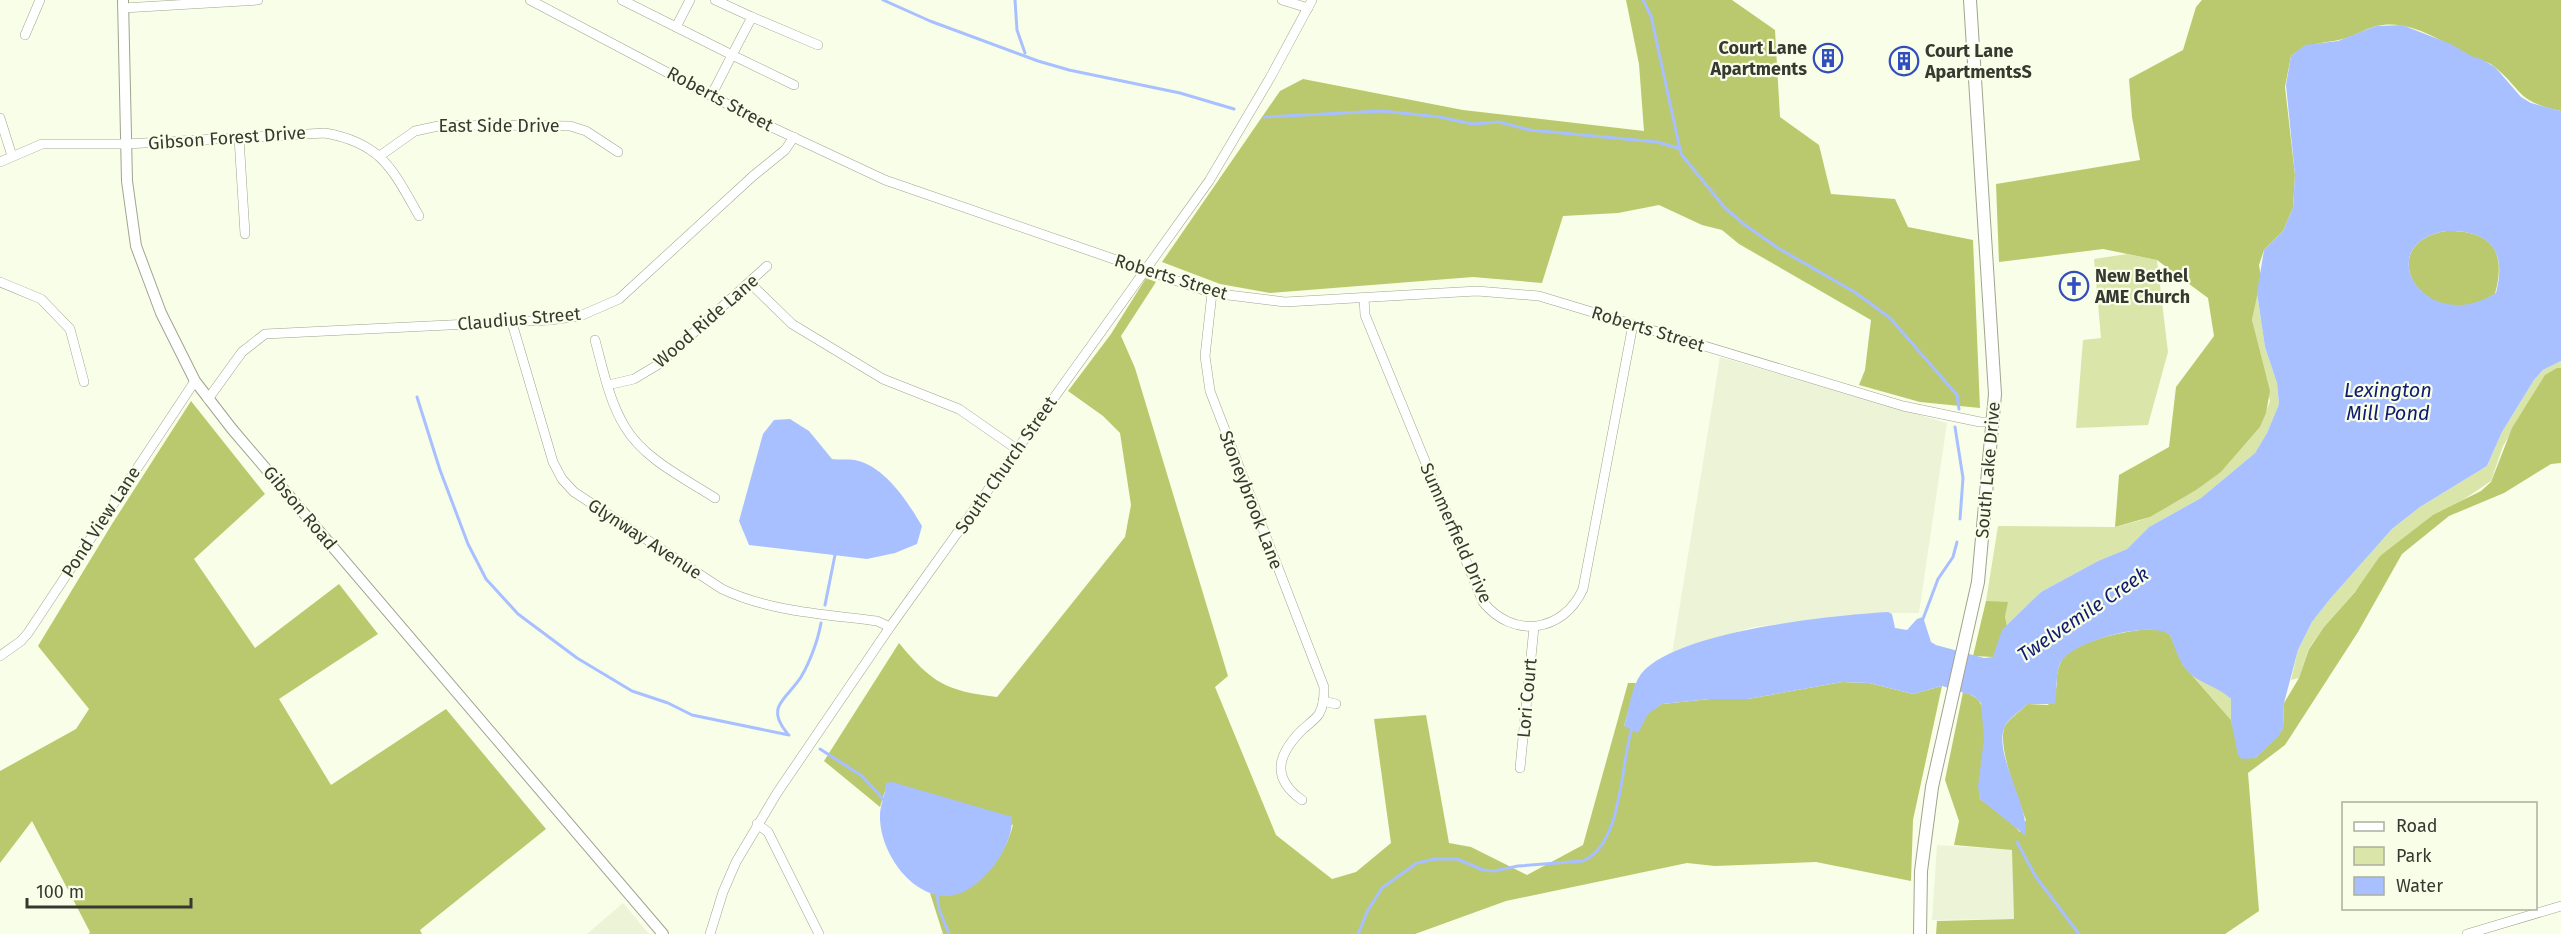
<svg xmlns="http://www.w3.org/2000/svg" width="2561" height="934" font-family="'Fira Sans',sans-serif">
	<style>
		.built { fill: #edf3d7 }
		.green { fill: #dae5aa }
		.forest { fill: #bac96e }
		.water { fill: #a8c0ff; fill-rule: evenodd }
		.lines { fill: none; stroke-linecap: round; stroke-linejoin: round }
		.stream { stroke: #a8c0ff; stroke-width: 3 }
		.minor-casing { stroke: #9fa490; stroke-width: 10 }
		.tertiary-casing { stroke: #9fa490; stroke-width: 12 }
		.secondary-casing { stroke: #9fa490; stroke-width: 14 }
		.minor { stroke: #fff; stroke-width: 9 }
		.tertiary { stroke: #fff; stroke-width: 10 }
		.secondary { stroke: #fff; stroke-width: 12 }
		.labels { text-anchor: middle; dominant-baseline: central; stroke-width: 4.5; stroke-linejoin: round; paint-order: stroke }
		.poi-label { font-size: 18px; font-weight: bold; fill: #373931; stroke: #f9fee8; text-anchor: start }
		.street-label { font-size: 18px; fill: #373931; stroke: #f9fee8 }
		.water-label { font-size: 20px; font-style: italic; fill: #101b73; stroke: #f9fee8 }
	</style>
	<rect width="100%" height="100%" fill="#f9fee8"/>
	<g class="built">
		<path d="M1720,357L1947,423L1919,613H1871L1754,627L1687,646L1672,654Z"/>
		<path d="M1937,845L2013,850L2014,919L1932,920Z"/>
		<path d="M623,903L649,934H587Z"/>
	</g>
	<g class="green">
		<path d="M2127,254L2157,260L2168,352L2148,425L2076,428L2083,340L2101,338L2094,259Z"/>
		<path d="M2257,293L2265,347L2277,383L2279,404L2267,433L2255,453L2201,498L2149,527L2127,549L2098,561L2041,592L2007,627L2005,616L1986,601L1998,526L2115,527L2138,521L2150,517L2221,472L2260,427L2270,401L2252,320Z"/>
		<path d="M2561,361V368L2545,376L2539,385L2503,446L2491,481L2380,556L2366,579L2324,627L2309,648L2299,678L2291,680L2298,650L2312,622L2330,599L2392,529L2420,507L2487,466L2502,432L2534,380L2543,370Z"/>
		<path d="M2193,676L2218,687L2231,699V720Z"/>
	</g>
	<g class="forest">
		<path d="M1626,0H1732L1775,30L1780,117L1819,145L1831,194L1895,199L1908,227L1973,240L1980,408L1920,402L1859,385L1865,370L1871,320L1739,244L1722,230L1702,225L1659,205L1618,213L1563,216L1542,283L1473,277L1270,293L1220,284L1162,262L1280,91L1303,79L1463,110L1644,131L1639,64Z"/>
		<path d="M2202,0H2561V111C2516,101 2525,93 2495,67C2488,61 2478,60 2470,56C2442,42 2410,18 2376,26C2366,29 2356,35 2346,38C2322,45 2312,40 2291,56L2285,87L2295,175L2293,208L2283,231L2264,250L2259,265L2261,277L2252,320L2270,391L2266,413L2260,427L2221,472L2196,490L2150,517L2115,527L2119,475L2169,447L2176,387L2214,336L2208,298L2157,260L2103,249L1999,262L1996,184L2140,160L2132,117L2129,79L2183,50L2196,7Z"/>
		<path d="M2446,231C2491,230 2507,250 2495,294C2424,338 2369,244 2446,231Z"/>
		<path d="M1146,278L1156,282L1121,336L1135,368L1228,676L1215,687L1276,835L1332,879L1356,872L1391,843L1374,719L1426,715L1449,843L1471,847L1527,875L1583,845L1628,683H1636L1624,726L1662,704L1710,699H1748L1842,682L1869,683L1913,694L1942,686L1913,820L1911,881L1816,862L1715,866L1687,863L1506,901L1415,934H943L930,893C973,900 1003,863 1013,825L886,788L880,807L824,761L899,643C932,683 946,691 997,697L1125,537L1131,505L1120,433L1103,416L1068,391L1111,334Z"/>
		<path d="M2557,368H2561V463L2551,464L2504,493L2449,516L2402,554L2358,632L2285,745L2248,773L2259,911L2225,934H1936L1937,921L2014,919L2012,850L1954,845L1959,821L1945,780L1963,692C1970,694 1975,696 1979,701C1993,721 1977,774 1980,799L2006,817L2020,832L2026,820C2019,801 1996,744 2005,726C2010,717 2021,712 2027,704L2048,705C2063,686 2052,680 2061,662C2071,640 2142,626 2164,630L2170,635L2183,665L2231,720L2235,735L2255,758L2277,737L2283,728L2284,703L2299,678L2309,649L2324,627L2355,592L2380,556L2433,515L2481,491L2491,482L2512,428L2545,375Z"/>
		<path d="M191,401L265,494L194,559L255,648L339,584L378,634L279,699L331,785L446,709L546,829L420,930L422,934H89L90,932L32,821L0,863V771L76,729L89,709L38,646L112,524Z"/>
		<path d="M1986,601L2008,602L2005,616L2007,627L1993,657L1973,656Z"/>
	</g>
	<g class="water">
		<path d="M2402,25L2451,44L2471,56L2481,59L2495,67L2521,97L2531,103L2561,111V361L2543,370L2534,380L2502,432L2487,466L2420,507L2392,529L2330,599L2312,622L2298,650L2284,703L2283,728L2278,737L2255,758L2242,759L2238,755L2231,720V699C2218,687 2208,686 2194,677C2180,667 2176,650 2170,635C2151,620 2078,640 2063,659C2054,670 2058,691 2055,704H2027C2021,712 2009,717 2005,726C1992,752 2031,808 2025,835L1980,799L1978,786L1984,739L1981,703L1974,696L1942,686L1913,694L1869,683L1842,682L1748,699H1710L1662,704L1648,714L1638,733L1624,726C1629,710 1631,688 1641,674C1674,631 1834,615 1888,612L1892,614L1895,628L1907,630L1917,619L1923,617L1931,642L1936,645L1984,658L1993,657L2002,630L2041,592L2098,561L2127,549L2149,527L2201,498L2255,453L2267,433L2279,404L2277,383L2265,347L2257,293L2264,250L2283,231L2293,208L2295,175L2286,85L2291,56L2305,45L2338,41L2376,26ZM2446,231C2490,230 2507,250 2496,293C2424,338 2369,244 2446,231Z"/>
		<path d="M790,419L809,431L832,459C839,460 848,459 855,460C886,467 907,501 922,526L917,544L895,553L867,559L749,545L739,521L763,434L774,420Z"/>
		<path d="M892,782L1012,817C1014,848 979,895 947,896C910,896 881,852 880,819C879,806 886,795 886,783Z"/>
	</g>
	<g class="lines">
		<g class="stream">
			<path d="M883,0L930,21L1038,61L1069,70L1180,93L1234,109"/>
			<path d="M1015,0L1017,30L1025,53"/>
			<path d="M1643,0L1651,16L1681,154L1725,208L1745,225L1778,248L1856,293L1890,318L1957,395L1959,409"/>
			<path d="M1264,117L1382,111L1440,117L1472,124L1499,122L1530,130L1657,142L1678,148"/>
			<path d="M417,397L440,470L468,544L486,579L518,614L577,658L632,691L668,703L692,715L789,735"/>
			<path d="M1955,427L1963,478L1960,519"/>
			<path d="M825,605L835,555"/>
			<path d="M1923,619L1938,579L1953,557L1957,542"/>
			<path d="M787,733C765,706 786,700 801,677C810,662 818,640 821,623"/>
			<path d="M820,749L862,776L883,799"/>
			<path d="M2017,842L2036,877L2079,934"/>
			<path d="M937,894L939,909L949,934"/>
			<path d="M1358,934L1368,910L1382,888L1417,863L1435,859H1457L1483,870L1494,871L1518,866L1583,861C1623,843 1620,766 1632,728"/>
		</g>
		<g class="minor-casing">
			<g id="minor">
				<path d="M530,0L765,124L885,180L1212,293L1285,302L1477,291L1539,296L1903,406L1980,422H1992"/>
				<path d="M622,0L732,55L712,94"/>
				<path d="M715,0L752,17"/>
				<path d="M1282,0L1308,8"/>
				<path d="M123,8L258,0"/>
				<path d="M676,27L690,0"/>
				<path d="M25,35L40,0"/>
				<path d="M794,85L732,55L752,17L818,45"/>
				<path d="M0,118L12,156"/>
				<path d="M239,138L245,234"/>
				<path d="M381,155L415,131L443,125H475L570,126L586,131L618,152"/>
				<path d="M0,162L42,144H126L325,133C382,143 393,170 419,216"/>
				<path d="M0,282L41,299L70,329L84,382"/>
				<path d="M750,283L792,324L883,379L959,409L1018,450"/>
				<path d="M1212,293L1205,356L1210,391L1324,687C1324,696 1324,705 1319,714C1314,721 1307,725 1302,730C1277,755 1271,778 1302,800"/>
				<path d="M1364,298L1365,315L1483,602C1513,639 1563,633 1583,589L1633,324"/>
				<path d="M512,323L553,462L562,479L574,492L722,589C771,612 824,614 877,621L890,627"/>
				<path d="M595,340C603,369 609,401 625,427C644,459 684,478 715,498"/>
				<path d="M608,385L634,379L659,364L767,266"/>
				<path d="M208,399L242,352L265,334L550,320L580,316L619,299L753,176L785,150L794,137"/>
				<path d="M0,656L21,641L28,633L195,381"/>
				<path d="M1323,701L1336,704"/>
				<path d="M1520,768L1534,627"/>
				<path d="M757,824L768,832L819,934"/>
				<path d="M710,934L723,892L736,862L777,793L890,627L1209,181L1270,78L1312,0"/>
				<path d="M2467,934L2561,906"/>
			</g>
		</g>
		<g class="tertiary-casing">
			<path id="tertiary" d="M123,0L127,181L136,246L161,313L195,381L232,429L663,934"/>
		</g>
		<g class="secondary-casing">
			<path id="secondary" d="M1920,934L1921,871L1932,787L1978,582L1995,394L1970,0"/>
		</g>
		<use href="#minor" class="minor"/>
		<use href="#tertiary" class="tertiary"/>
		<use href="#secondary" class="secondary"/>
	</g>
	<defs>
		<g id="building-ring" transform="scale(1.5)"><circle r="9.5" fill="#f9fee8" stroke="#324dbe" stroke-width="1.5"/><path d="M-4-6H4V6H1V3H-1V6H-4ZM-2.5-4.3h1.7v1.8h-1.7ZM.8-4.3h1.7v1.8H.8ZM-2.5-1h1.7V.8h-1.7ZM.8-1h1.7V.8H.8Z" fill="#324dbe"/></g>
		<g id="church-ring" transform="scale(1.5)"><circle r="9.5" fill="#f9fee8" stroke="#324dbe" stroke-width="1.5"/><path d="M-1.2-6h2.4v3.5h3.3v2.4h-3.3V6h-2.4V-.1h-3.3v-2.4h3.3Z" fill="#324dbe"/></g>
	</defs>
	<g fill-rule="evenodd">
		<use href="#building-ring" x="1828" y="58"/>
		<use href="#building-ring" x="1904" y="61"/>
		<use href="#church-ring" x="2074" y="286"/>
	</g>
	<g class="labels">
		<g class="poi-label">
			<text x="1807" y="48" text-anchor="end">Court Lane<tspan x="1807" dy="21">Apartments</tspan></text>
			<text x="1925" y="51">Court Lane<tspan x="1925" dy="21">ApartmentsS</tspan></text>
			<text x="2095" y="276">New Bethel<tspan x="2095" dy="21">AME Church</tspan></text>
		</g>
		<g class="street-label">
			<text transform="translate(720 99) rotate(28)">Roberts Street</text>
			<text x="499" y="126">East Side Drive</text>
			<text transform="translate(227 138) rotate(-4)">Gibson Forest Drive</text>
			<text transform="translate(1171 277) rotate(17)">Roberts Street</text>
			<text transform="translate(519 319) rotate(-5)">Claudius Street</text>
			<text transform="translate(706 321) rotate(-41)">Wood Ride Lane</text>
			<text transform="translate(1648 329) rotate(17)">Roberts Street</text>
			<text transform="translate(1006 465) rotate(-55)">South Church Street</text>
			<text transform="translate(1988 470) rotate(-85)">South Lake Drive</text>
			<text transform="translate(1251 500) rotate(69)">Stoneybrook Lane</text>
			<text transform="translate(300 508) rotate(50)">Gibson Road</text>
			<text transform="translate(101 522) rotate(-57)">Pond View Lane</text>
			<text transform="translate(1456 533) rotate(66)">Summerfield Drive</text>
			<text transform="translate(645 539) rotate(33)">Glynway Avenue</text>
			<text transform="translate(1527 698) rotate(-85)">Lori Court</text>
		</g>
		<g class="water-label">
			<text x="2388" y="390">Lexington<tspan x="2388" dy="23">Mill Pond</tspan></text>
			<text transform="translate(2083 614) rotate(-34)">Twelvemile Creek</text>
		</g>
	</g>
	<rect x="2342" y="802" width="195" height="108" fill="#f9fee8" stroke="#abaf9f" stroke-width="1.5"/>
	<rect x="2354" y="822" width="30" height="9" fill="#ffffff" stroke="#abaf9f" stroke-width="1.5"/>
	<text x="2396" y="832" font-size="18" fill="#373931">Road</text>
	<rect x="2354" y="847" width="30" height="18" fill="#dae5aa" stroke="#abaf9f" stroke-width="1.5"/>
	<text x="2396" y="862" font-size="18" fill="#373931">Park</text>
	<rect x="2354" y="877" width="30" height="18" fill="#a8c0ff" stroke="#abaf9f" stroke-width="1.5"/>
	<text x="2396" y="892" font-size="18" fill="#373931">Water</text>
	<path d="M27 898v9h164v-9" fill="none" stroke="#373931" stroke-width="3"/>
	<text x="36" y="898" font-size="18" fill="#373931" stroke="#f9fee8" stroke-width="4.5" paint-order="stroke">100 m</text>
</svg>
